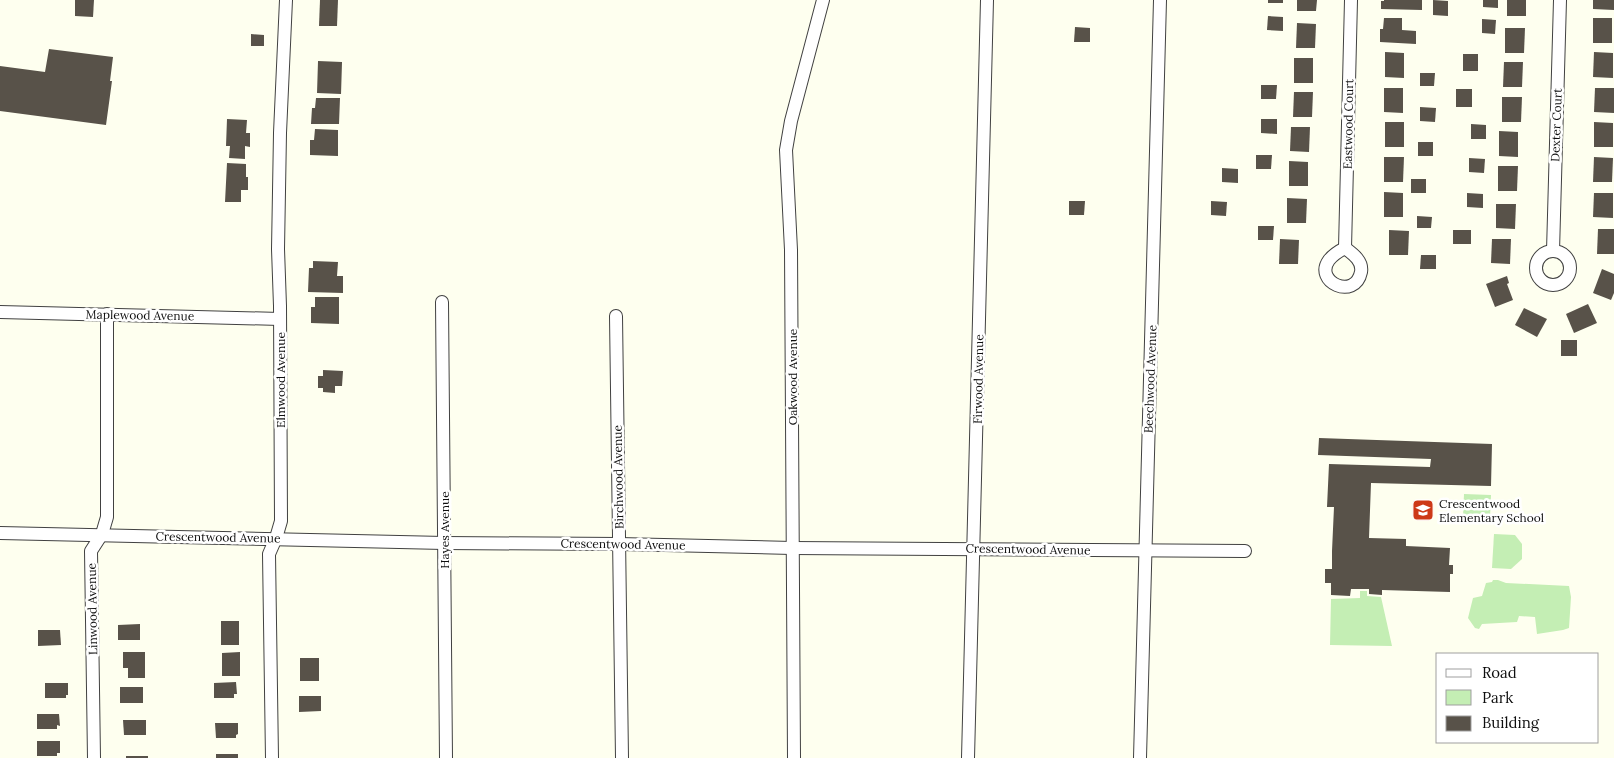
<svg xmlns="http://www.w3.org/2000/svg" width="1614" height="758" font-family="Lora,serif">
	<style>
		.green { fill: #c4eeb4 }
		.building { fill: #585249 }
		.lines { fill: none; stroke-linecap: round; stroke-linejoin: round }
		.minor-casing { stroke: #414141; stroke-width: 14 }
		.minor { stroke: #fff; stroke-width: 12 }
		.labels { text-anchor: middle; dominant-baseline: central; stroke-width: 5; stroke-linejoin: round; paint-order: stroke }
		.street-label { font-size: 12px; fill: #0e0e0e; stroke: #fff }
		.poi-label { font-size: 12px; fill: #0e0e0e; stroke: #fff; text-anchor: start }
	</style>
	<rect width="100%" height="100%" fill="#feffef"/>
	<g class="green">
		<path d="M1464,494L1491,495L1490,518L1463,517Z"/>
		<path d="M1494,534L1515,535L1522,544V559L1511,569L1492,568Z"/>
		<path d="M1493,580H1498L1506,583L1569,586L1571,597L1569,628L1563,630L1537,634L1535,617L1519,616L1517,622L1482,624L1479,629L1475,628L1468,618L1473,598L1482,596L1486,583L1492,582Z"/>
		<path d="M1360,591H1367V596L1381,597L1392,646L1330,645L1331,599L1360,598Z"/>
	</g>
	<g class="building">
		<path d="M75,0H94L93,17L75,16Z"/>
		<path d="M320,0H338L337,26H319Z"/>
		<rect x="1268" y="0" width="15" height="3"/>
		<path d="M1297,0H1317L1316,11H1297Z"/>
		<path d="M1384,0H1422V10L1381,9V1H1384Z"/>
		<path d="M1433,0L1448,1V16L1433,15Z"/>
		<path d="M1483,0H1498V8L1483,7Z"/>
		<rect x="1507" y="0" width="19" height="16"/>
		<path d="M1593,0H1614V10L1593,9Z"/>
		<path d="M1268,16L1283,17V31L1267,30Z"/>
		<path d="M1384,18H1402V30L1416,31V44L1380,42V29H1383Z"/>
		<rect x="1593" y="18" width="19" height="25"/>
		<path d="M1482,19L1496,20L1495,34L1482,33Z"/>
		<path d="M1297,23L1316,24L1315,48H1296Z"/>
		<path d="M1075,27L1090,28V42H1074Z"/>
		<path d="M1505,28H1525L1524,53H1505Z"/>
		<path d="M251,34L264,35V46H251Z"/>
		<path d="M49,49L113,57L110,81H112L106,125L0,111V66L45,72Z"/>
		<path d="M1385,52L1404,53V78L1385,77Z"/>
		<path d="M1594,52L1613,53V78L1593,77Z"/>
		<rect x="1463" y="54" width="15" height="17"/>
		<rect x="1294" y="58" width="19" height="25"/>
		<path d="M318,61L342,62L341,94L317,93Z"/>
		<path d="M1504,62H1523L1522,87H1503Z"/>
		<path d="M1420,73H1435L1434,86H1420Z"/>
		<path d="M1261,85H1277L1276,99H1261Z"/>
		<path d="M1384,88H1403V113L1384,112Z"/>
		<path d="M1595,88H1614V113L1594,112Z"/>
		<rect x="1456" y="89" width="16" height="18"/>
		<path d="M1294,92H1313L1312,117H1293Z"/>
		<path d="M1502,97H1522L1521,122H1502Z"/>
		<path d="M316,98H340L339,124H311L312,108H315Z"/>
		<path d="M1420,107L1436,108L1435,122L1420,121Z"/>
		<path d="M227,119L247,120L246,133H250V147L245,146V159L229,158L230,146H226Z"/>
		<path d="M1261,119H1277V134L1261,133Z"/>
		<rect x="1385" y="122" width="19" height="25"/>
		<path d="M1594,122L1613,123V147H1594Z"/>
		<path d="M1471,124L1486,125V139H1471Z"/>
		<path d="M1291,127H1310L1309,152L1290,151Z"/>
		<path d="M315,129L338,130V156L310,155V140H314Z"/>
		<path d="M1499,131L1518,132V157L1499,156Z"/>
		<rect x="1418" y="142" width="15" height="14"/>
		<path d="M1256,155H1272L1271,169H1256Z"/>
		<path d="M1384,157H1404L1403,182H1384Z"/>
		<path d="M1594,157L1613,158L1612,182H1593Z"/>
		<path d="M1469,158L1485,159L1484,173L1469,172Z"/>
		<path d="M1289,161L1308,162V186H1289Z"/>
		<path d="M227,163L246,164V177H248V190H241V202H225Z"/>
		<path d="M1498,166H1518L1517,191H1498Z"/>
		<path d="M1222,168L1238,169V183L1222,182Z"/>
		<rect x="1411" y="179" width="15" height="14"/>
		<path d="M1384,192L1403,193V217H1384Z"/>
		<path d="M1467,193L1483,194V208L1467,207Z"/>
		<path d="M1594,193H1613V218L1593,217Z"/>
		<path d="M1287,198L1307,199L1306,223H1287Z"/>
		<path d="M1069,201H1085L1084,215H1069Z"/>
		<path d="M1211,201L1227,202L1226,216L1211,215Z"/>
		<path d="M1496,204H1516L1515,229L1496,228Z"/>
		<path d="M1417,216L1432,217L1431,228H1417Z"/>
		<path d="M1258,226H1274L1273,240H1258Z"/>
		<path d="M1598,229H1614V254H1597Z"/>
		<path d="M1389,230L1409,231L1408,255H1389Z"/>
		<rect x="1453" y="230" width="18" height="14"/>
		<path d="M1280,239L1299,240L1298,264H1279Z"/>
		<path d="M1492,239H1511L1510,264L1491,263Z"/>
		<path d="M1421,255H1436V269H1420Z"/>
		<path d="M313,261L338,262L337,276H343V293L308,292L309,268H313Z"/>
		<path d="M1602,269L1614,274V293L1611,300L1593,293Z"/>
		<path d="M1507,276L1509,283L1507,284L1513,300L1495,307L1486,284Z"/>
		<path d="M315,297H339V324L311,323V307H315Z"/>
		<path d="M1588,304L1597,323L1574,333L1566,314Z"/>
		<path d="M1524,308L1547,319L1537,337L1515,325Z"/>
		<rect x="1561" y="340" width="16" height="16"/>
		<path d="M323,370L343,371L342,386H335V393L323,392V388H318V376H323Z"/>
		<path d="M1319,438L1492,444L1491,486L1371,483L1369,538L1406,539V546L1450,548L1449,565H1453V574H1450V592L1382,590V595L1369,594V589H1351L1350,596L1331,595V583H1325V569H1332V551L1334,507H1327L1329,464L1430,467L1431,459L1318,455Z"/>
		<rect x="221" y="621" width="18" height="24"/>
		<path d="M140,624V640H118V625Z"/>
		<path d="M38,630H60L61,645L38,646Z"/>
		<path d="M123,652H145V678H128V668H123Z"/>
		<path d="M240,652V676H222V653Z"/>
		<rect x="300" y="658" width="19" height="23"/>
		<path d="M236,682L237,694H234V698H214V683Z"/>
		<path d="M45,683H68V695H66V698H45Z"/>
		<rect x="120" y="687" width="23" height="16"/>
		<path d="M299,696H321V711L299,712Z"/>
		<path d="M37,714H59L60,726L57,725V729H37Z"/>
		<path d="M123,720H146V735H124Z"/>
		<path d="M215,723H238V734L236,735V738H216Z"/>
		<path d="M37,741H60V753H57V756H37Z"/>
		<rect x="216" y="754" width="22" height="4"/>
		<rect x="126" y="756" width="22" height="2"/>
	</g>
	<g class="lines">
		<g class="minor-casing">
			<g id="minor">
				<path d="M1345,248L1351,0"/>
				<path d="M1345,248C1353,254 1363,261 1361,272C1355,301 1313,282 1329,260C1333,255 1339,251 1345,248Z"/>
				<circle cx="1553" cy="268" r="17"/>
				<path d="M1553,251L1560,0"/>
				<path d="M442,302L446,758"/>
				<path d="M0,312L280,319"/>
				<path d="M616,316L622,758"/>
				<path d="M0,533L444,543L619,544L792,548L1245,551"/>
				<path d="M94,758L91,551L102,534L107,517V314"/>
				<path d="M272,758L269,554L276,538L281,521L280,306L278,249L280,133L286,0"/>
				<path d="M794,758L791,250L786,150L791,121L823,0"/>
				<path d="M968,758L987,0"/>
				<path d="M1140,758L1160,0"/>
			</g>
		</g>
		<use href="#minor" class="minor"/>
	</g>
	<defs>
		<g id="school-square" transform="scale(1.125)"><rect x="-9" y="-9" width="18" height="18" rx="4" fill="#cd3917" stroke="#fff"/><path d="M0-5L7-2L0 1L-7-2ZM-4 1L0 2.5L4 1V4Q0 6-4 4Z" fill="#fff"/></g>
	</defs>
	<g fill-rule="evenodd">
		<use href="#school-square" x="1423" y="510"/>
	</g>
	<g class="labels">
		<g class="street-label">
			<text transform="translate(1348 124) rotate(-89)">Eastwood Court</text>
			<text transform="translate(1556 125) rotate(-88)">Dexter Court</text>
			<text transform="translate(140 315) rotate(1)">Maplewood Avenue</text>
			<text transform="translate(792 377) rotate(-90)">Oakwood Avenue</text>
			<text transform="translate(978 379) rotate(-89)">Firwood Avenue</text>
			<text transform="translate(1150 379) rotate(-88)">Beechwood Avenue</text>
			<text transform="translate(280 380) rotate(-90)">Elmwood Avenue</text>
			<text transform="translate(618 477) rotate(-91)">Birchwood Avenue</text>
			<text transform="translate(444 530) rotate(-90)">Hayes Avenue</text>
			<text transform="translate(218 537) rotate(1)">Crescentwood Avenue</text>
			<text transform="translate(623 544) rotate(1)">Crescentwood Avenue</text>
			<text transform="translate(1028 549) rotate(1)">Crescentwood Avenue</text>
			<text transform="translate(92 609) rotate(-91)">Linwood Avenue</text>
		</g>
		<g class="poi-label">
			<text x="1439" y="503">Crescentwood<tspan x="1439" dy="14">Elementary School</tspan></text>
		</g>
	</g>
	<rect x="1436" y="653" width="162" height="90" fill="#ffffff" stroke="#9f9f9f"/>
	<rect x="1446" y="669" width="25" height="8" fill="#ffffff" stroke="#9f9f9f"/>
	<text x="1482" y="678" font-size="15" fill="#0e0e0e">Road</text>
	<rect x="1446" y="690" width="25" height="15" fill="#c4eeb4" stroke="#9f9f9f"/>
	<text x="1482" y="703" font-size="15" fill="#0e0e0e">Park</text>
	<rect x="1446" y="716" width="25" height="15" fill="#585249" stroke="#9f9f9f"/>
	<text x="1482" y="728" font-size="15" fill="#0e0e0e">Building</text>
</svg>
